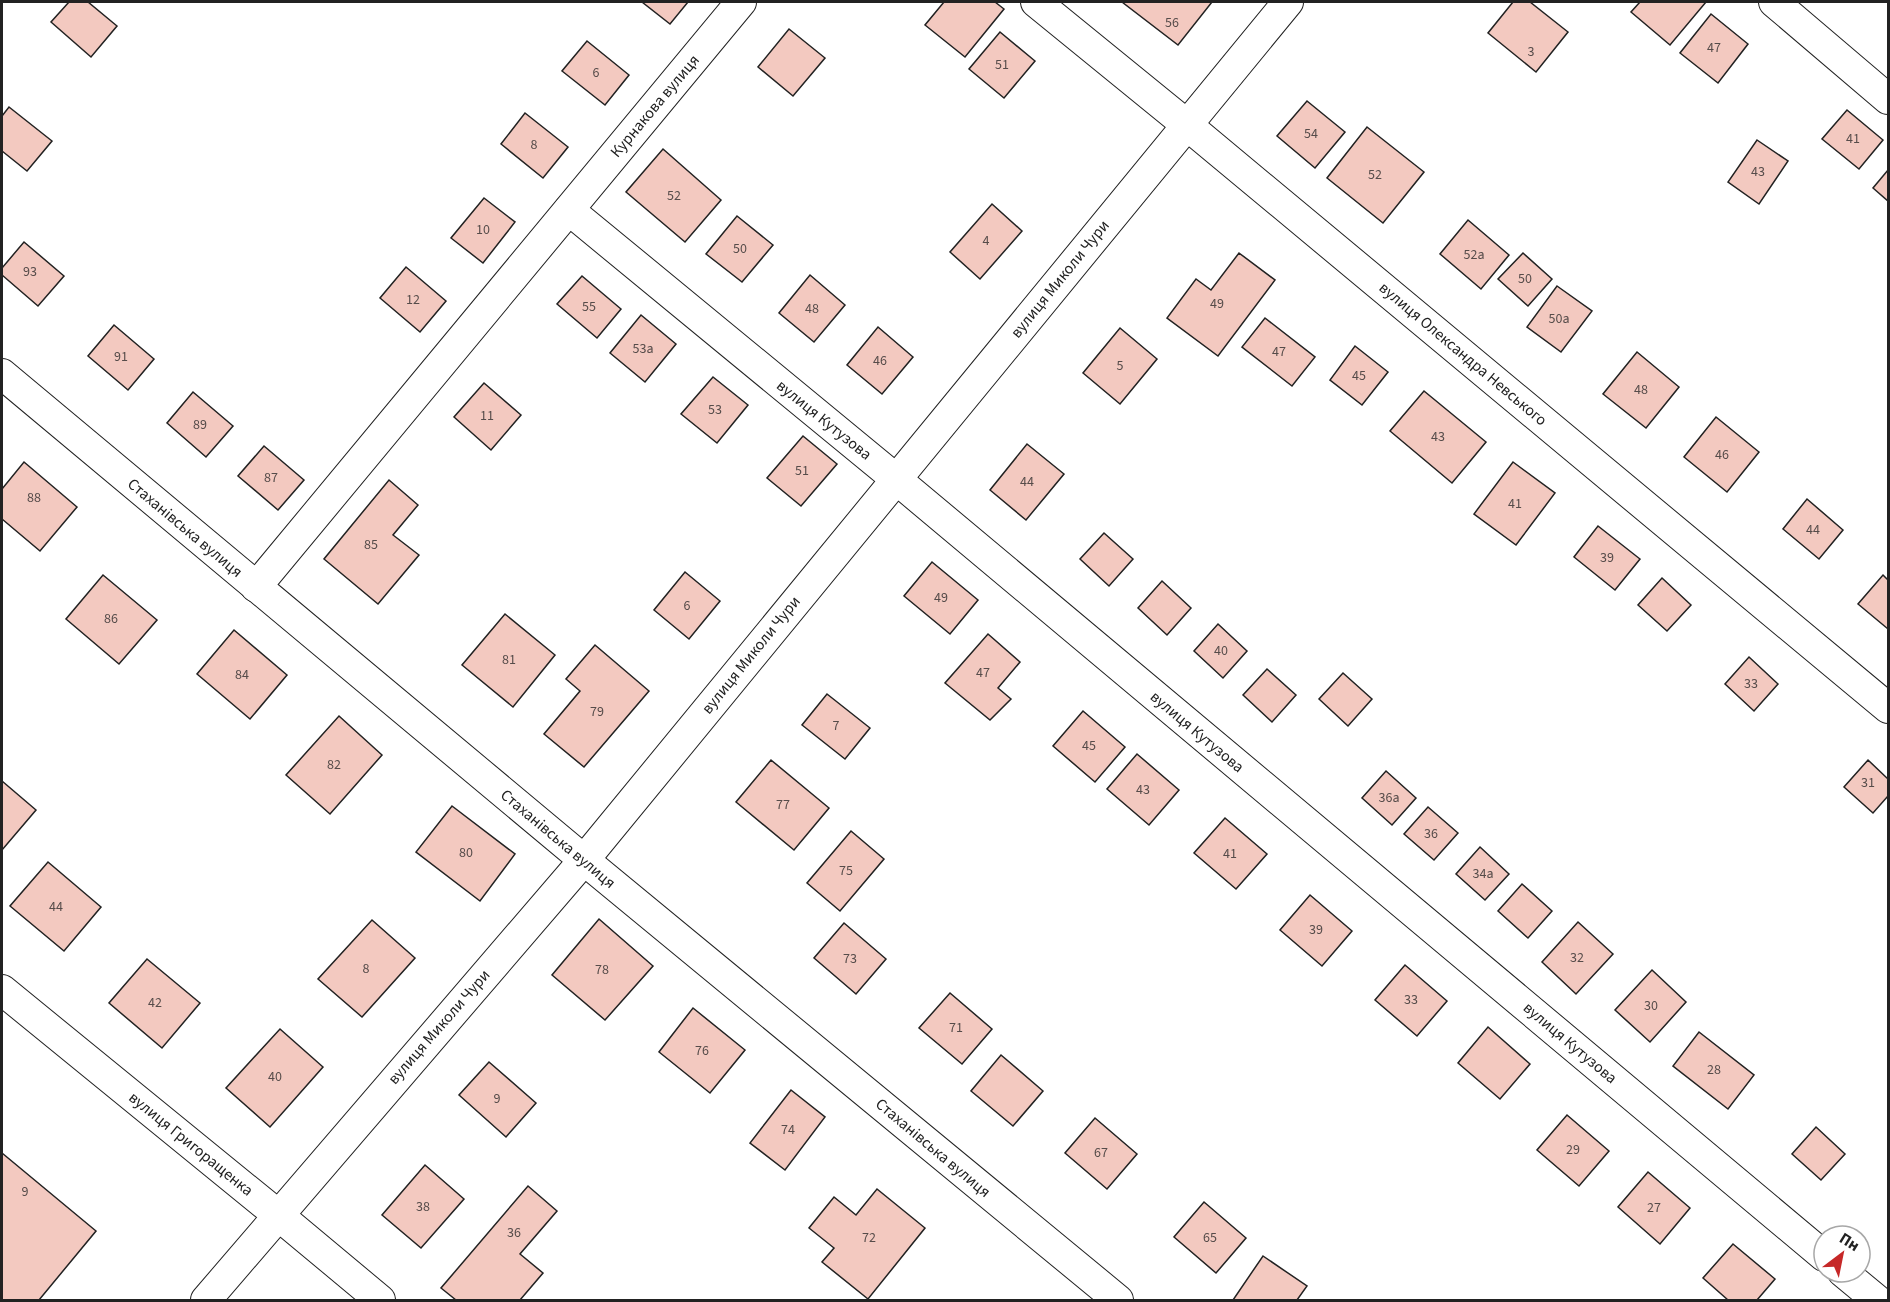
<svg xmlns="http://www.w3.org/2000/svg" width="1890" height="1302" font-family="'Source Sans 3',sans-serif">
	<style>
		.building { fill: #f3c9c0; stroke: #222; stroke-width: 1.5 }
		.lines { fill: none; stroke-linecap: round; stroke-linejoin: round }
		.minor-casing { stroke: #222; stroke-width: 32 }
		.minor { stroke: #fff; stroke-width: 30 }
		.labels { text-anchor: middle; dominant-baseline: central; stroke-width: 4.5; stroke-linejoin: round; paint-order: stroke }
		.number-label { font-size: 14px; fill: #564c4a }
		.street-label { font-size: 16px; fill: #222; stroke: #fff }
	</style>
	<rect width="100%" height="100%" fill="#fff"/>
	<g class="building">
		<path d="M69,2H88L117,26L91,57L51,22Z"/>
		<path d="M642,2H688L670,24Z"/>
		<path d="M944,2H995L1004,9L965,57L925,25Z"/>
		<path d="M1122,2H1212L1178,45Z"/>
		<path d="M1513,2H1530L1568,32L1536,72L1488,33Z"/>
		<path d="M1640,2H1706L1670,45L1631,12Z"/>
		<path d="M1711,14L1748,44L1718,83L1680,53Z"/>
		<path d="M789,29L825,58L793,96L758,67Z"/>
		<path d="M1000,32L1035,61L1004,98L969,69Z"/>
		<path d="M587,41L629,75L605,105L562,71Z"/>
		<path d="M1307,101L1345,132L1315,168L1277,136Z"/>
		<path d="M9,107L52,141L27,171L2,151V116Z"/>
		<path d="M1847,110L1883,140L1859,169L1822,139Z"/>
		<path d="M525,113L568,147L543,178L501,144Z"/>
		<path d="M1367,127L1424,172L1383,223L1327,178Z"/>
		<path d="M1757,140L1788,161L1759,204L1728,182Z"/>
		<path d="M663,149L721,200L685,242L626,192Z"/>
		<path d="M1888,170V201L1873,188Z"/>
		<path d="M484,198L515,222L483,263L451,238Z"/>
		<path d="M992,204L1022,231L980,279L950,252Z"/>
		<path d="M737,216L773,245L742,282L706,254Z"/>
		<path d="M1468,220L1509,255L1481,289L1440,254Z"/>
		<path d="M24,242L64,276L38,306L2,275V268Z"/>
		<path d="M1239,253L1275,280L1218,356L1167,318L1196,279L1211,290Z"/>
		<path d="M1523,253L1552,279L1528,306L1498,279Z"/>
		<path d="M406,267L446,301L420,332L380,298Z"/>
		<path d="M810,275L845,305L814,342L779,313Z"/>
		<path d="M582,276L621,309L597,338L557,304Z"/>
		<path d="M1557,286L1592,311L1561,352L1527,327Z"/>
		<path d="M641,315L676,344L645,382L610,353Z"/>
		<path d="M1265,318L1315,357L1292,386L1242,347Z"/>
		<path d="M114,325L154,359L128,390L88,356Z"/>
		<path d="M878,327L913,357L882,394L847,365Z"/>
		<path d="M1120,328L1157,359L1120,404L1083,373Z"/>
		<path d="M1355,346L1388,372L1362,405L1330,380Z"/>
		<path d="M1637,352L1679,387L1646,428L1603,394Z"/>
		<path d="M713,377L748,405L717,443L681,414Z"/>
		<path d="M484,383L521,415L491,450L454,417Z"/>
		<path d="M1424,391L1486,442L1452,483L1390,431Z"/>
		<path d="M193,392L233,426L206,457L167,423Z"/>
		<path d="M1716,417L1759,452L1727,492L1684,457Z"/>
		<path d="M803,436L837,464L801,506L767,478Z"/>
		<path d="M1027,444L1064,474L1026,520L990,490Z"/>
		<path d="M264,446L304,480L278,510L238,476Z"/>
		<path d="M24,462L77,507L40,551L2,519V489Z"/>
		<path d="M1513,462L1555,493L1516,545L1474,514Z"/>
		<path d="M389,480L418,505L393,535L419,555L378,604L324,559Z"/>
		<path d="M1807,499L1843,530L1819,559L1783,529Z"/>
		<path d="M1598,526L1640,559L1615,590L1574,557Z"/>
		<path d="M1104,533L1133,559L1109,586L1080,559Z"/>
		<path d="M932,562L978,600L950,634L904,596Z"/>
		<path d="M685,572L720,601L689,639L654,610Z"/>
		<path d="M103,575L157,620L119,664L66,619Z"/>
		<path d="M1883,575L1888,580V629L1858,604Z"/>
		<path d="M1662,578L1691,605L1667,631L1638,605Z"/>
		<path d="M1162,581L1191,608L1167,635L1138,608Z"/>
		<path d="M505,614L555,655L513,707L462,665Z"/>
		<path d="M1218,624L1247,651L1223,678L1194,651Z"/>
		<path d="M234,630L287,675L250,719L197,674Z"/>
		<path d="M988,634L1020,662L998,688L1011,699L990,720L945,683Z"/>
		<path d="M595,645L649,691L584,767L544,734L580,691L566,679Z"/>
		<path d="M1749,657L1778,684L1754,711L1725,684Z"/>
		<path d="M1267,669L1296,695L1272,722L1243,695Z"/>
		<path d="M1343,673L1372,699L1348,726L1319,699Z"/>
		<path d="M827,694L870,728L845,759L802,725Z"/>
		<path d="M1083,711L1125,747L1095,782L1053,746Z"/>
		<path d="M339,716L382,755L330,814L286,775Z"/>
		<path d="M1137,754L1179,790L1149,825L1107,789Z"/>
		<path d="M771,760L829,808L794,850L736,802Z"/>
		<path d="M1868,760L1888,779V796L1873,813L1844,787Z"/>
		<path d="M1386,771L1416,798L1392,825L1362,798Z"/>
		<path d="M2,781L36,810L2,850Z"/>
		<path d="M452,806L515,854L480,901L416,852Z"/>
		<path d="M1428,807L1458,833L1434,860L1404,834Z"/>
		<path d="M1225,818L1267,854L1236,889L1194,853Z"/>
		<path d="M851,831L884,859L840,911L807,883Z"/>
		<path d="M1480,847L1509,874L1485,900L1456,874Z"/>
		<path d="M48,862L101,907L64,951L10,906Z"/>
		<path d="M1522,884L1552,911L1528,938L1498,911Z"/>
		<path d="M1310,895L1352,931L1322,966L1280,930Z"/>
		<path d="M599,919L653,966L605,1020L552,975Z"/>
		<path d="M372,920L415,958L362,1017L318,979Z"/>
		<path d="M1578,922L1613,954L1576,994L1542,962Z"/>
		<path d="M844,923L886,959L856,994L814,958Z"/>
		<path d="M147,959L200,1003L162,1048L109,1003Z"/>
		<path d="M1405,965L1447,1001L1417,1036L1375,1000Z"/>
		<path d="M1652,970L1686,1002L1650,1042L1615,1010Z"/>
		<path d="M950,993L992,1029L962,1064L919,1028Z"/>
		<path d="M693,1008L745,1050L710,1093L659,1052Z"/>
		<path d="M1488,1027L1530,1064L1500,1099L1458,1063Z"/>
		<path d="M280,1029L323,1067L270,1127L226,1088Z"/>
		<path d="M1699,1032L1754,1075L1728,1109L1673,1066Z"/>
		<path d="M1001,1055L1043,1091L1013,1126L971,1091Z"/>
		<path d="M489,1062L536,1103L506,1137L459,1095Z"/>
		<path d="M791,1090L825,1117L785,1170L750,1143Z"/>
		<path d="M1567,1115L1609,1151L1579,1186L1537,1150Z"/>
		<path d="M1095,1118L1137,1154L1107,1189L1065,1153Z"/>
		<path d="M1816,1127L1845,1154L1821,1180L1792,1154Z"/>
		<path d="M2,1153L96,1231L39,1300H2Z"/>
		<path d="M425,1165L464,1199L421,1248L382,1215Z"/>
		<path d="M1648,1172L1690,1208L1660,1244L1618,1207Z"/>
		<path d="M528,1186L557,1211L520,1254L543,1273L520,1300H456L441,1288Z"/>
		<path d="M877,1189L925,1228L868,1299L822,1262L834,1248L809,1228L834,1197L856,1215Z"/>
		<path d="M1204,1202L1246,1238L1216,1273L1174,1237Z"/>
		<path d="M1733,1244L1775,1279L1757,1300H1728L1703,1278Z"/>
		<path d="M1263,1256L1307,1286L1297,1300H1233Z"/>
	</g>
	<g class="lines">
		<g class="minor-casing">
			<g id="minor">
				<path d="M1036,2L1187,125L1888,708"/>
				<path d="M1774,2L1888,99"/>
				<path d="M569,210L896,479L1824,1256"/>
				<path d="M2,374L584,860L1118,1300"/>
				<path d="M256,587L741,2"/>
				<path d="M2,990L278,1215L380,1300"/>
				<path d="M1843,1272L1877,1300"/>
				<path d="M206,1300L584,860L1288,2"/>
			</g>
		</g>
		<use href="#minor" class="minor"/>
	</g>
	<g class="labels">
		<g class="number-label">
			<text x="1172" y="23">56</text>
			<text x="1714" y="48">47</text>
			<text x="1531" y="52">3</text>
			<text x="1002" y="65">51</text>
			<text x="596" y="73">6</text>
			<text x="1311" y="134">54</text>
			<text x="1853" y="139">41</text>
			<text x="534" y="145">8</text>
			<text x="1758" y="172">43</text>
			<text x="1375" y="175">52</text>
			<text x="674" y="196">52</text>
			<text x="483" y="230">10</text>
			<text x="986" y="241">4</text>
			<text x="740" y="249">50</text>
			<text x="1474" y="255">52а</text>
			<text x="30" y="272">93</text>
			<text x="1525" y="279">50</text>
			<text x="413" y="300">12</text>
			<text x="1217" y="304">49</text>
			<text x="589" y="307">55</text>
			<text x="812" y="309">48</text>
			<text x="1559" y="319">50а</text>
			<text x="643" y="349">53а</text>
			<text x="1279" y="352">47</text>
			<text x="121" y="357">91</text>
			<text x="880" y="361">46</text>
			<text x="1120" y="366">5</text>
			<text x="1359" y="376">45</text>
			<text x="1641" y="390">48</text>
			<text x="715" y="410">53</text>
			<text x="487" y="416">11</text>
			<text x="200" y="425">89</text>
			<text x="1438" y="437">43</text>
			<text x="1722" y="455">46</text>
			<text x="802" y="471">51</text>
			<text x="271" y="478">87</text>
			<text x="1027" y="482">44</text>
			<text x="34" y="498">88</text>
			<text x="1515" y="504">41</text>
			<text x="1813" y="530">44</text>
			<text x="371" y="545">85</text>
			<text x="1607" y="558">39</text>
			<text x="941" y="598">49</text>
			<text x="687" y="606">6</text>
			<text x="111" y="619">86</text>
			<text x="1221" y="651">40</text>
			<text x="509" y="660">81</text>
			<text x="983" y="673">47</text>
			<text x="242" y="675">84</text>
			<text x="1751" y="684">33</text>
			<text x="597" y="712">79</text>
			<text x="836" y="726">7</text>
			<text x="1089" y="746">45</text>
			<text x="334" y="765">82</text>
			<text x="1868" y="783">31</text>
			<text x="1143" y="790">43</text>
			<text x="1389" y="798">36а</text>
			<text x="783" y="805">77</text>
			<text x="1431" y="834">36</text>
			<text x="466" y="853">80</text>
			<text x="1230" y="854">41</text>
			<text x="846" y="871">75</text>
			<text x="1483" y="874">34а</text>
			<text x="56" y="907">44</text>
			<text x="1316" y="930">39</text>
			<text x="1577" y="958">32</text>
			<text x="850" y="959">73</text>
			<text x="366" y="969">8</text>
			<text x="602" y="970">78</text>
			<text x="1411" y="1000">33</text>
			<text x="155" y="1003">42</text>
			<text x="1651" y="1006">30</text>
			<text x="956" y="1028">71</text>
			<text x="702" y="1051">76</text>
			<text x="1714" y="1070">28</text>
			<text x="275" y="1077">40</text>
			<text x="497" y="1099">9</text>
			<text x="788" y="1130">74</text>
			<text x="1573" y="1150">29</text>
			<text x="1101" y="1153">67</text>
			<text x="25" y="1192">9</text>
			<text x="423" y="1207">38</text>
			<text x="1654" y="1208">27</text>
			<text x="514" y="1233">36</text>
			<text x="869" y="1238">72</text>
			<text x="1210" y="1238">65</text>
		</g>
		<g class="street-label">
			<text transform="translate(655 106) rotate(-50)">Курнакова вулиця</text>
			<text transform="translate(1060 279) rotate(-51)">вулиця Миколи Чури</text>
			<text transform="translate(1463 354) rotate(40)">вулиця Олександра Невського</text>
			<text transform="translate(824 420) rotate(39)">вулиця Кутузова</text>
			<text transform="translate(185 528) rotate(40)">Стаханівська вулиця</text>
			<text transform="translate(751 655) rotate(-51)">вулиця Миколи Чури</text>
			<text transform="translate(1197 732) rotate(40)">вулиця Кутузова</text>
			<text transform="translate(558 839) rotate(40)">Стаханівська вулиця</text>
			<text transform="translate(439 1027) rotate(-49)">вулиця Миколи Чури</text>
			<text transform="translate(1570 1043) rotate(40)">вулиця Кутузова</text>
			<text transform="translate(191 1144) rotate(39)">вулиця Григоращенка</text>
			<text transform="translate(933 1148) rotate(40)">Стаханівська вулиця</text>
		</g>
	</g>
	<rect width="1890" height="1302" fill="none" stroke="#222222" stroke-width="6"/>
	<g transform="translate(1842 1254) rotate(32)"><circle r="28" fill="#ffffff" stroke="#a7a7a7" stroke-width="1.5"/>
	<path d="M0-4.5L10 22L0 15L-10 22Z" fill="#c62828"/>
	<text y="-9" font-size="16" font-weight="bold" text-anchor="middle" fill="#222222">Пн</text>
	</g>
</svg>
